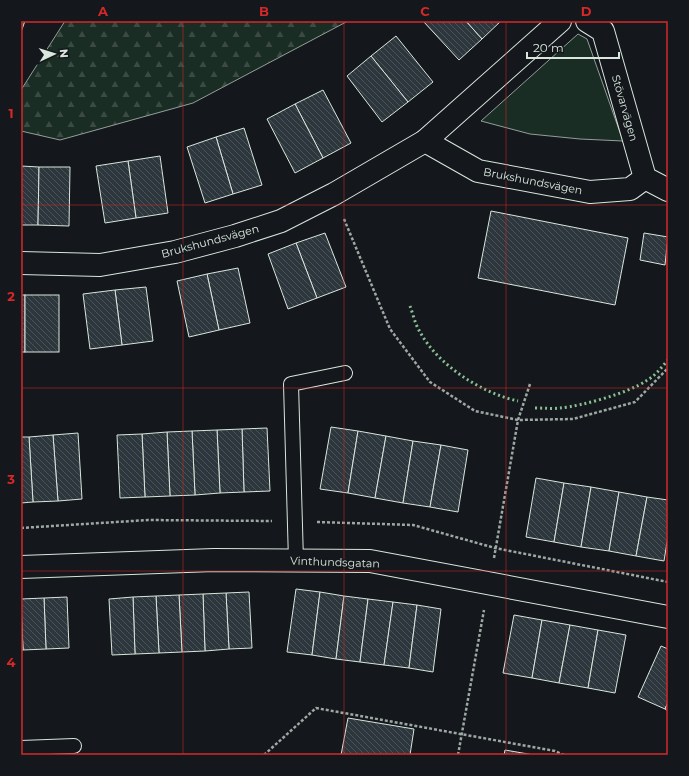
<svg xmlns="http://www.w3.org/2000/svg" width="689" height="776" font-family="Montserrat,sans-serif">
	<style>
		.green { fill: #1a2d24; stroke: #939e99 }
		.forest { fill: url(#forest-firs); stroke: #939e99 }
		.building { fill: url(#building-back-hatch); stroke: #d8e6dc }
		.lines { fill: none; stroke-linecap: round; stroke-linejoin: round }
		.service-casing { stroke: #d8e6dc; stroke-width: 16 }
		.minor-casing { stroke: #d8e6dc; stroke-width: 24 }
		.path { stroke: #9da8a2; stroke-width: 2.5; stroke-dasharray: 3 2; stroke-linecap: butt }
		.service { stroke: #14181c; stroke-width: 14 }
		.minor { stroke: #14181c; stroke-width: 22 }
		.hedge { stroke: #8ac095; stroke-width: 3; stroke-dasharray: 2 3; stroke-linecap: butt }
		.grid { fill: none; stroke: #d62828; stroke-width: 1; stroke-opacity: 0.55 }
		.labels { text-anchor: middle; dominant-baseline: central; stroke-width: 3; stroke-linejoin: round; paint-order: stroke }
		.street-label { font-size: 11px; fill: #d8e6dc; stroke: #14181c }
		.neatline { fill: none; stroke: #d62828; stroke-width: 1.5 }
		.grid-label { font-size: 13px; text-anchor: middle; font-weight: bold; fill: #d62828 }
	</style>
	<defs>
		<pattern id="forest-firs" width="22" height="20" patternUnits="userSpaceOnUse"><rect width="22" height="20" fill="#1a2d24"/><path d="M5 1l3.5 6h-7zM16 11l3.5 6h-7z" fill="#3b4b43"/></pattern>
		<pattern id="building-back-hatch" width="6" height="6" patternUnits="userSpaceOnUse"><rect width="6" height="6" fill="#2c363c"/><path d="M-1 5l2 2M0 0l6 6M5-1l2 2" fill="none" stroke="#4a5358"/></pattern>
	</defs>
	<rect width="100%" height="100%" fill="#14181c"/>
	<path class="green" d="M578,34L587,39L623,141L580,139L530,134L481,121Z"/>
	<path class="forest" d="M65,21H348L193,103L60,140L21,131V90Z"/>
	<g class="building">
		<path d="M21,21H25L21,32Z"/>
		<path d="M423,21H466L482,39L459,60Z"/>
		<path d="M466,21H501L482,39Z"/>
		<path d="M396,36L433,82L408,102L371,56Z"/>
		<path d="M371,56L408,102L382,122L347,76Z"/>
		<path d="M323,90L351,143L323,158L295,104Z"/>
		<path d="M295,104L323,158L295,173L267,119Z"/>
		<path d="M244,128L262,185L233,194L216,137Z"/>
		<path d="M216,137L233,194L205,203L187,147Z"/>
		<path d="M160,156L168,213L136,218L128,161Z"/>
		<path d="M128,161L136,218L105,223L96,166Z"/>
		<path d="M21,166L39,167L38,225H21Z"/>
		<path d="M39,167H70L69,226L38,225Z"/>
		<path d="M491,211L628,238L615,305L478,278Z"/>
		<path d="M325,233L346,287L317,298L296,243Z"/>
		<path d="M644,233L668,237L665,265L640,260Z"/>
		<path d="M296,243L317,298L288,309L268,254Z"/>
		<path d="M238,268L250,323L219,330L207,274Z"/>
		<path d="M207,274L219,330L189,337L177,281Z"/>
		<path d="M146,287L153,341L122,345L115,290Z"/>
		<path d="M115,290L122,345L90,349L83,294Z"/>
		<rect x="21" y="295" width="4" height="57"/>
		<rect x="25" y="295" width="34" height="57"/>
		<path d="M331,427L358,431L348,493L320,489Z"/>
		<path d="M267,428L270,491L244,492L242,429Z"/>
		<path d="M242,429L244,492L220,493L217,430Z"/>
		<path d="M217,430L220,493L195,495L192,431Z"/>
		<path d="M192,431L195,495L170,496L167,432Z"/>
		<path d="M358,431L386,436L375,498L348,493Z"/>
		<path d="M167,432L170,496L145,497L142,434Z"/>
		<path d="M78,433L82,499L58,501L53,435Z"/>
		<path d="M142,434L145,497L120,498L117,435Z"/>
		<path d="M53,435L58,501L33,502L29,437Z"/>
		<path d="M386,436L413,441L403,503L375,498Z"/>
		<path d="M21,437H29L33,502L21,503Z"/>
		<path d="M413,441L441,445L430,507L403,503Z"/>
		<path d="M441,445L468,450L458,512L430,507Z"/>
		<path d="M536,478L564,483L554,542L526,537Z"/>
		<path d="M564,483L591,487L581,547L554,542Z"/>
		<path d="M591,487L619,492L609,551L581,547Z"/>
		<path d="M619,492L647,497L636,556L609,551Z"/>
		<path d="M647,497L668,500V536L664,561L636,556Z"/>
		<path d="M296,589L320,592L312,655L287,652Z"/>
		<path d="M249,592L252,648L229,649L226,593Z"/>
		<path d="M320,592L344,596L336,659L312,655Z"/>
		<path d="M226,593L229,649L205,651L203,594Z"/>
		<path d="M203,594L205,651L182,652L179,595Z"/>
		<path d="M179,595L182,652L159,653L156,596Z"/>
		<path d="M156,596L159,653L135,654L133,597Z"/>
		<path d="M344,596L368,599L360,662L336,659Z"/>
		<path d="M67,597L69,648L46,649L44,598Z"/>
		<path d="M133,597L135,654L112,655L109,599Z"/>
		<path d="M44,598L46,649L23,650L21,599Z"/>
		<path d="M368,599L393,602L384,665L360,662Z"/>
		<path d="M393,602L417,605L409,668L384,665Z"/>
		<path d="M417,605L441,609L433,672L409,668Z"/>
		<path d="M21,607L23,650H21Z"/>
		<path d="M514,615L542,620L532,678L503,673Z"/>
		<path d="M542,620L570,625L559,683L532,678Z"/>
		<path d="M570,625L598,630L588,688L559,683Z"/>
		<path d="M598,630L626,635L615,693L588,688Z"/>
		<path d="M661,646L668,649V702L665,709L638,697Z"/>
		<path d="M668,702V711L665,709Z"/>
		<path d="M348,718L414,729L410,755H341Z"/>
		<path d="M505,750L534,755H504Z"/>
	</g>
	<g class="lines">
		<g class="service-casing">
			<g id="service">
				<path d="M296,561L291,384L345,373"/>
				<path d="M21,748L74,746"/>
			</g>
		</g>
		<g class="minor-casing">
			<g id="minor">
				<path d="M587,21L603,31L645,178L668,190"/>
				<path d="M425,141L478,171L590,192L630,189L645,178"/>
				<path d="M21,263L100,265L175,252L235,236L281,221L334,194L425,141L560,21"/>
				<path d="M21,567L214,560L370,561L668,617"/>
			</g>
		</g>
		<g class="path">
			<path d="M344,219L390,329L430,382L475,411L518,420L573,419L635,402L668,368"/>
			<path d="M317,522L413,525L495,548L668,582"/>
			<path d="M21,528L148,520L272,521"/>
			<path d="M494,558L518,420L530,384"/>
			<path d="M264,755L316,708L555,751L564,755"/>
			<path d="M458,755L484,610"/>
		</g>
		<use href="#service" class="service"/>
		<use href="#minor" class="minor"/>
		<g class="hedge">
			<path d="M410,306C413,314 415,324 420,332C438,365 481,393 518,401"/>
			<path d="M535,408C544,408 552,409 560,408C582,406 628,393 646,381C655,376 661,368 668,360"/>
		</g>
	</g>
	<path class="grid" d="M183,21V755M344,21V755M506,21V755M21,205H668M21,388H668M21,571H668"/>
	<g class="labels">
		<g class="street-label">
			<text transform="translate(625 108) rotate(74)">Stövarvägen</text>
			<text transform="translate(533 181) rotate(11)">Brukshundsvägen</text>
			<text transform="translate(210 241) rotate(-15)">Brukshundsvägen</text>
			<text transform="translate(335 562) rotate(2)">Vinthundsgatan</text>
		</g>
	</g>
	<rect width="689" height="776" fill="none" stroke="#14181c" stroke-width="44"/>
	<g transform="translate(54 54) rotate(86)" stroke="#14181c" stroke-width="3" paint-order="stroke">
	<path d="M0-3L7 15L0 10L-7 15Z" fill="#d8e6dc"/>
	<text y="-6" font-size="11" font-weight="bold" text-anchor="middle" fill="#d8e6dc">N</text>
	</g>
	<path d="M527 52v6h92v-6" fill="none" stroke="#d8e6dc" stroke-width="2"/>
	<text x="533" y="52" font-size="12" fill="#d8e6dc" stroke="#14181c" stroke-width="3" paint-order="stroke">20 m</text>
	<rect x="22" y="22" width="645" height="732" class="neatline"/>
	<g class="grid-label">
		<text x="103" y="16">A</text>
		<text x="264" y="16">B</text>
		<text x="425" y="16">C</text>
		<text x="586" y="16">D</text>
		<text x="11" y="118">1</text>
		<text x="11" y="301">2</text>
		<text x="11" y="484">3</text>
		<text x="11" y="667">4</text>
	</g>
</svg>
